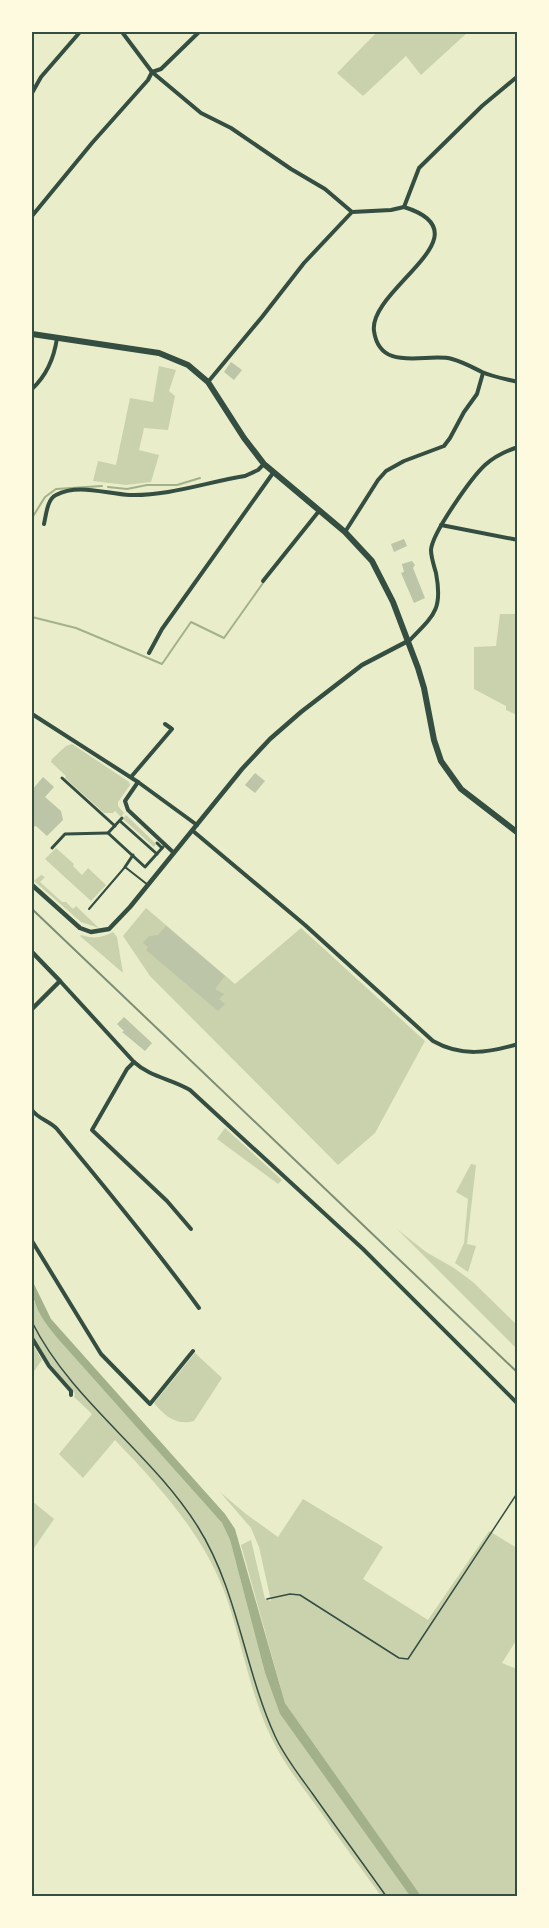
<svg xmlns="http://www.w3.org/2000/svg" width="549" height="1928" font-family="'Asap Condensed',sans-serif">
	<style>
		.green { fill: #cad2ad }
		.water { fill: #a3b18a }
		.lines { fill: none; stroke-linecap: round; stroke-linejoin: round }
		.stream { stroke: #a3b18a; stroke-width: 2 }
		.building { fill: #bcc5a7 }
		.path { stroke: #344e41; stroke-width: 1.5 }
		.service { stroke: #344e41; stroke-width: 2 }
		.pedestrian { stroke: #344e41; stroke-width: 3 }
		.minor { stroke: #344e41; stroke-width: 4 }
		.tertiary { stroke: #344e41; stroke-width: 4.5 }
		.primary { stroke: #344e41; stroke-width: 6 }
		.rail { stroke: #7c8e77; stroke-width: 2 }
		.neatline { fill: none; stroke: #344e41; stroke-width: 2 }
	</style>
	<rect width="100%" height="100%" fill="#e9edc9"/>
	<g class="green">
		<path d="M377,32H468L421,75L406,56L363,96L337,73Z"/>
		<path d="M159,366L176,370L169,391L175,396L168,430L144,428L139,450L159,455L151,482L126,485L93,481L98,461L116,465L130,398L153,402Z"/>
		<path d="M500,614H517V715L506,710V706L474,689V647L496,646Z"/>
		<path d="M72,744L129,782L130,785L118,802V806L124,813L121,817L115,811L113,813H104L65,778L66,776L51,762L52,759L66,746Z"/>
		<path d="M126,815L156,844L154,847L123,819Z"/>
		<path d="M56,848L74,864L73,866L82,875L88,868L106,885L91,901L45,859Z"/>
		<path d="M41,875L45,877L40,882L62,902H66L73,909L76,906L99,928L81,922L34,881Z"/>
		<path d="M146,908L235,984L301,928L425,1041L375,1133L338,1165L150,976L123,936Z"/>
		<path d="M113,932L117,937L123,973L80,936L81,935C93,939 102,938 113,932Z"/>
		<path d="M225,1128L282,1180L278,1184L217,1139Z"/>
		<path d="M471,1164L476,1165L467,1244L476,1246L468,1272L455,1263L464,1243L468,1199L456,1192Z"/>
		<path d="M397,1229L426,1252L454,1268L473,1282L517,1325V1349Z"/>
		<path d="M32,1297L38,1310L59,1340L222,1523L230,1540L265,1673L280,1714L410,1896H381C360,1867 338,1837 317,1807C300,1784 282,1761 270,1735C250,1692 242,1644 227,1599C205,1536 161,1488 115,1440L83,1478L59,1454L92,1414L74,1397L75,1394L48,1361L32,1334Z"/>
		<path d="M32,1343L42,1360L32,1374Z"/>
		<path d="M195,1353L222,1378L194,1421C176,1426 165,1416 154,1403Z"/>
		<path d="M220,1492L246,1514L278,1537L303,1499L383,1547L363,1579L428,1620L489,1531L517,1548V1639L502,1663L517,1669V1896L420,1895L285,1703L241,1545L251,1540L265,1599L271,1601L259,1547L251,1528Z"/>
		<path d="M32,1501L54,1519L32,1551Z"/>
	</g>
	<path class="water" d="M32,1280L51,1319L225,1514L235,1529L285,1703L421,1896H410L280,1714L265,1673L230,1540L222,1523L59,1340C43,1320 31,1306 32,1280Z"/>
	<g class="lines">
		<g class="stream">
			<path d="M108,487L127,489L147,485H177L200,478"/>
			<path d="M32,518L45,497L56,489L102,486"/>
			<path d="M32,617L76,628L162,664L191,622L224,638L263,583"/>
		</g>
	</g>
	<g class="building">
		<path d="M231,362L242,370L234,380L224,372Z"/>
		<path d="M404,539L407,546L394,552L391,544Z"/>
		<path d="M412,561L415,565L413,568L425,598L414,603L401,573L404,572L402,564Z"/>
		<path d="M255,773L265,781L255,793L245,785Z"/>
		<path d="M43,777L54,787L45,797L61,811L63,820L47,836L36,826L32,827V809L34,806L32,804V790Z"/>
		<path d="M166,926L225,976L215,989L224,994L219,999L225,1004L218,1011L146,950L148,947L143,943L149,936L158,935Z"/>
		<path d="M124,1017L152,1043L145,1051L122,1032L124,1031L117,1024Z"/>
	</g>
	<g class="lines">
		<g class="path">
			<path d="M32,1322C72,1402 151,1452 198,1527C238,1591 244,1668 275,1736C284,1756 299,1775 312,1793C336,1827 362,1862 386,1896"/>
			<path d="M267,1599L290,1594L300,1595L399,1658L408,1659L518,1492"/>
		</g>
		<path class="service" d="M89,909L125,867L148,885"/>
		<g class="pedestrian">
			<path d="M62,778L115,826"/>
			<path d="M122,818L108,833L145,867L163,847"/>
			<path d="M120,821L157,854"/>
			<path d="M157,843L162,848"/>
			<path d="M52,848L65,834L108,833"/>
			<path d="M125,867L133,855"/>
		</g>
		<g class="minor">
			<path d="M122,32L152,72L201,113L231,128L291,169L325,189L352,212"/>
			<path d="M32,93L41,77L80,32"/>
			<path d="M404,207C490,234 368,289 374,331C380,374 428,352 452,359C463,362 472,367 482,372C493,377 506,379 518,382"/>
			<path d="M32,216L92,143L148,80L152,72L161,69L199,32"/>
			<path d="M208,382L262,317L304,263L352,212L391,210L404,207L419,168L482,106L518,76"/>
			<path d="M32,389C47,375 54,359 57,338"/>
			<path d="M44,524C46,516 47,499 56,495C78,483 106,494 130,495C169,496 207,482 245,476L258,470L264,464"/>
			<path d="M441,525L518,540"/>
			<path d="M345,532L378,480L386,471L404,461L444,446L450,438L464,412L477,394L483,373"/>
			<path d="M263,581L319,511"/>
			<path d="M409,641C434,615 443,610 436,573C434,566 431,557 431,550C432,533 472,477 485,465C494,457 506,451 518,447"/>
			<path d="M149,653L162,629L273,473"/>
			<path d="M32,714L138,782L197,825"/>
			<path d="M131,777L172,729L165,724"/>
			<path d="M138,782L125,801L128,810L174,853"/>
			<path d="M193,831L305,925L433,1041C461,1057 488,1053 518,1044"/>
			<path d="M60,981L134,1062C150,1077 172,1079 190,1090L363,1249L518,1404"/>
			<path d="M134,1062L127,1069L92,1130L167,1201L191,1229"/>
			<path d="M32,1110C38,1119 50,1121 57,1129C105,1188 154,1246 199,1308"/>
			<path d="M32,1241L101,1354L150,1404L193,1351"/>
			<path d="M32,1338L49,1366L71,1391V1395"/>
		</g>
		<g class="tertiary">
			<path d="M32,885L80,928L91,932L109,929L130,907L242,769L270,739L301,712L362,665L408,641"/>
			<path d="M32,952L60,981L32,1009"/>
		</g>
		<path class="primary" d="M32,334L159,353L188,365L208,382L244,438L264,464L345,532L372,561L393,602L418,668L424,688L434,740L441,761L461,789L518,833"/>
		<path class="rail" d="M32,909L518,1373"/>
	</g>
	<rect width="549" height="1928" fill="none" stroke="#fefae0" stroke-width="66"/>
	<rect x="33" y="33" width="483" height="1862" class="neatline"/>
</svg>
